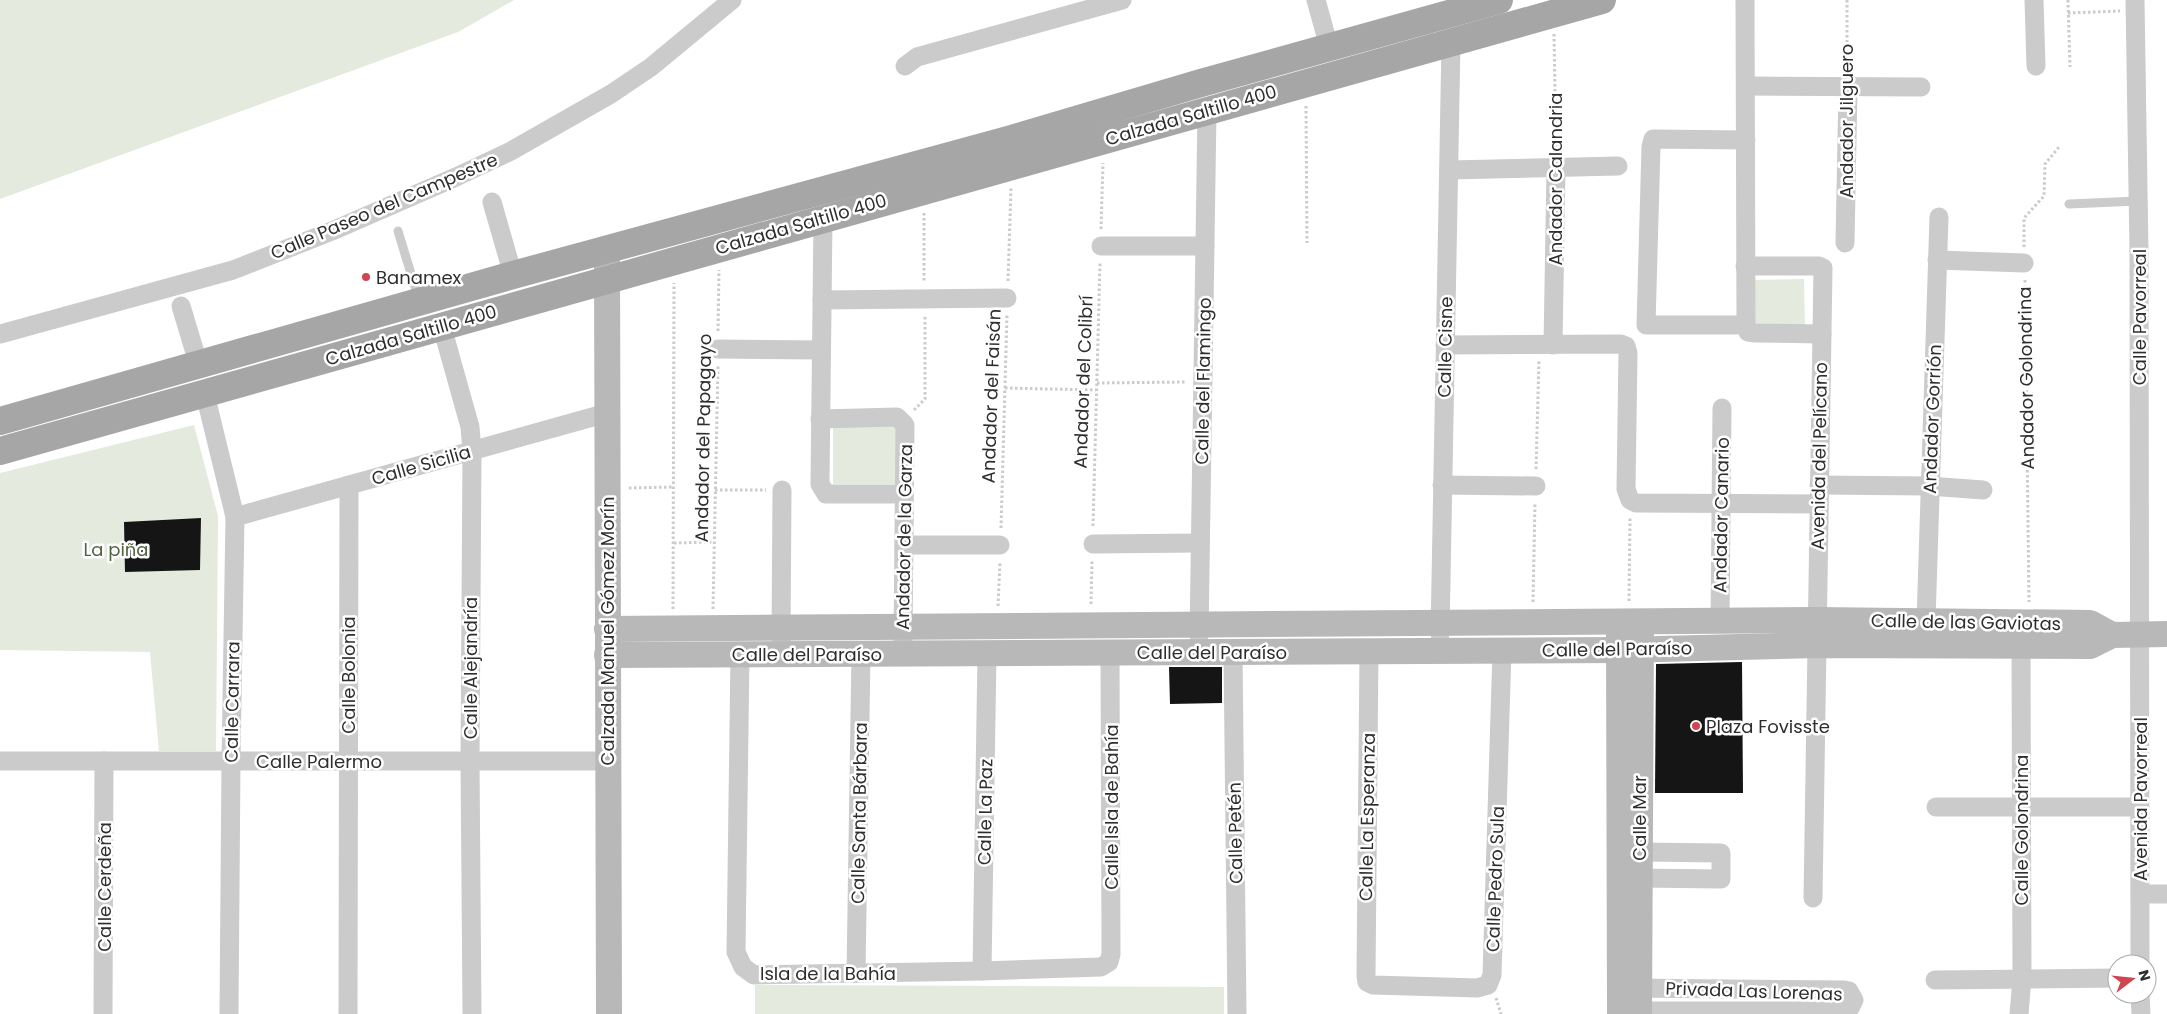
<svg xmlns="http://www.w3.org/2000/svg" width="2167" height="1014" font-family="Poppins,sans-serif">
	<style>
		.green { fill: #e4eade }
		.building { fill: #151515 }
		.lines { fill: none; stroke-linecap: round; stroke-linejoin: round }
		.path { stroke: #cbcbcb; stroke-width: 3; stroke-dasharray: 2.5 2.5; stroke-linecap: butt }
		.lane { stroke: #cbcbcb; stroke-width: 9 }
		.street { stroke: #cbcbcb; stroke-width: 19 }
		.secondary { stroke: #b8b8b8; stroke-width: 26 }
		.primary { stroke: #a6a6a6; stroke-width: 28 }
		.poi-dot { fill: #d14550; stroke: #fff; stroke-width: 2 }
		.labels { text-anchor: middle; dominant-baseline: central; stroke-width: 5; stroke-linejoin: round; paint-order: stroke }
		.street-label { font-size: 18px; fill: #2e2e2e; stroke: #fff }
		.poi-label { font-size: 18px; fill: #2e2e2e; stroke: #fff; text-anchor: start }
		.park-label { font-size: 18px; fill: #526541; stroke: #fff }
	</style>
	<rect width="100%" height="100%" fill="#fff"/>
	<g class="green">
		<path d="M0,0H514L458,32L0,199Z"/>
		<path d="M1804,279L1805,331L1752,332L1751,280Z"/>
		<path d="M194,425L218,516L216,751H159L150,652L0,650V473Z"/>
		<rect x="833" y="426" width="73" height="58"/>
		<path d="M755,985L1224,987V1014H755Z"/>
	</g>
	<g class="building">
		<path d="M201,518L200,570L125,572L124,522Z"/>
		<path d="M1742,662L1743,793H1655L1656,664Z"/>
		<path d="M1169,667H1222V703L1170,704Z"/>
	</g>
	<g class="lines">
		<g class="path">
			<path d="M1847,0V69"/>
			<path d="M2068,0L2070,67"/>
			<path d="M2068,13L2120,11"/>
			<path d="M1554,34L1556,151"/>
			<path d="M1306,106L1307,243"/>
			<path d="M924,213V282"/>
			<path d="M1101,229L1103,163"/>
			<path d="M2024,247V218L2044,196L2045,164L2059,147"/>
			<path d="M2025,280L2029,602"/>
			<path d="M1008,281L1011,187"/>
			<path d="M718,331L719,270"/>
			<path d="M1097,383L1187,382"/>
			<path d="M1005,388L1096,390"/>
			<path d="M914,410L925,399V316"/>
			<path d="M1536,469L1539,360"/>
			<path d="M629,488L673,487"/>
			<path d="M715,490H766"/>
			<path d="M1093,526L1100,263"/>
			<path d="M1001,528L1007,315"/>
			<path d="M674,543L714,542"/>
			<path d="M1629,601L1630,518"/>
			<path d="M1533,602L1535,503"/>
			<path d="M1091,604L1092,560"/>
			<path d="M998,606L1000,562"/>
			<path d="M673,609L674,283"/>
			<path d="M713,609L718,365"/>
			<path d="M1496,998L1501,1014"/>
		</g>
		<g class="lane">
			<path d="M2069,204L2138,201"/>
			<path d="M398,231L419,300"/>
		</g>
		<g class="street">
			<path d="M1316,0L1329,47"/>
			<path d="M1745,0L1746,325L1748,332L1755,333L1822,334"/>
			<path d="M2034,0L2036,66"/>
			<path d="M2135,0L2139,252L2140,964"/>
			<path d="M905,66L917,57L1122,0"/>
			<path d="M1746,86L1921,87"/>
			<path d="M1449,170L1618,166"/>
			<path d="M492,202L513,275"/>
			<path d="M823,218L820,484L826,494H904"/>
			<path d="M1845,243L1848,87"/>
			<path d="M1101,246H1205"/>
			<path d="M1937,260L2024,263"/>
			<path d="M1745,266H1819L1823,268L1813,898"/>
			<path d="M822,300L1007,298"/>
			<path d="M181,306L199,366"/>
			<path d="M1746,325H1646L1651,147L1653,139L1746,140"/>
			<path d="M442,327L470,427L472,451L470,761L472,1014"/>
			<path d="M0,334L233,270L332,231L456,177L511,151L611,94L651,67L732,0"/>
			<path d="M1445,345L1621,344L1626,346L1628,353L1626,489L1630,500L1636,503L1819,504"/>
			<path d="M1553,345L1556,168"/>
			<path d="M718,349L821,350"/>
			<path d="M205,394L235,517L231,761L229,1014"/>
			<path d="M820,419L897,417L905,425L903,640"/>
			<path d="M1442,485L1536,486"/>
			<path d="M1819,485L1929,486L1983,490"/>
			<path d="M235,517L607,413"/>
			<path d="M1093,544L1200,543"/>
			<path d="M904,545H1000"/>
			<path d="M1720,621L1722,408"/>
			<path d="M1926,621L1939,217"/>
			<path d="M1440,634L1451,42"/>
			<path d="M1199,636L1207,111"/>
			<path d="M781,640L782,490"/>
			<path d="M1369,651L1366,976L1367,982L1373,985L1477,988L1488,985L1492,975L1502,650"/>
			<path d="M1233,652L1237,1014"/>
			<path d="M740,654L736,952L743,967L754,975L982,971L1101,967L1109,962L1111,954L1110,652"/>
			<path d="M0,761H607"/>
			<path d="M1936,807H2140"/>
			<path d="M1639,852L1721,853V879L1639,878"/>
			<path d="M2141,894H2167"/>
			<path d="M982,971L987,653"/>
			<path d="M856,973L861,653"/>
			<path d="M1935,980L2117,978"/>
			<path d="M1626,988L1844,990L1849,991L1854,1000L1849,1010L1843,1011H1626"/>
			<path d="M2140,994L2141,1014"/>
			<path d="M103,1014L104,761"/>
			<path d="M348,1014L349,485"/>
			<path d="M2019,1014L2022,979L2021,646"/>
		</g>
		<g class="secondary">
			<path d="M607,259L609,1014"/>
			<path d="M607,629L1816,620L2090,623L2112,635"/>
			<path d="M1619,632L1620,1014"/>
			<path d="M607,655L1619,650L1817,645L2090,646L2112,635L2167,634"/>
			<path d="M1639,1014L1641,632"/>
		</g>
		<g class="primary">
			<path d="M0,421L513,275L1008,140L1201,83L1499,0"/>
			<path d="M0,451L1602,0"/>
		</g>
	</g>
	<g class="poi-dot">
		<circle cx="366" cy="277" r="5"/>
		<circle cx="1696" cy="726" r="5"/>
	</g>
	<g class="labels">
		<g class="street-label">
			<text transform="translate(1191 115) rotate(-16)">Calzada Saltillo 400</text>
			<text transform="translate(1846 121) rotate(-90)">Andador Jilguero</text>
			<text transform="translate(1555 179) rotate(-90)">Andador Calandria</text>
			<text transform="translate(384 206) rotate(-23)">Calle Paseo del Campestre</text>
			<text transform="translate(801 224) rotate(-16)">Calzada Saltillo 400</text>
			<text transform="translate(2139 317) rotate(-90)">Calle Pavorreal</text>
			<text transform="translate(411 335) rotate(-16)">Calzada Saltillo 400</text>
			<text transform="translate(1445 347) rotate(-89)">Calle Cisne</text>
			<text transform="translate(2026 378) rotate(-91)">Andador Golondrina</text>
			<text transform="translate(1203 381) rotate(-89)">Calle del Flamingo</text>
			<text transform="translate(1083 382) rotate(-88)">Andador del Colibrí</text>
			<text transform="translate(991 396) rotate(-88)">Andador del Faisán</text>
			<text transform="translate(1932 419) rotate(-88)">Andador Gorrión</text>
			<text transform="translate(703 438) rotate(-89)">Andador del Papagayo</text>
			<text transform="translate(1819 456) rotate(-89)">Avenida del Pelícano</text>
			<text transform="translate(421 465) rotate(-16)">Calle Sicilia</text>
			<text transform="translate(1721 515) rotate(-89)">Andador Canario</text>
			<text transform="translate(904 537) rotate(-89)">Andador de la Garza</text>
			<text transform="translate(1966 622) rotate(1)">Calle de las Gaviotas</text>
			<text transform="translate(607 631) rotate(-90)">Calzada Manuel Gómez Morín</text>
			<text transform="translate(1617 649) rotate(-1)">Calle del Paraíso</text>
			<text x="1212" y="652">Calle del Paraíso</text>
			<text x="807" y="654">Calle del Paraíso</text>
			<text transform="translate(470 668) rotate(-90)">Calle Alejandría</text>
			<text transform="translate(348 675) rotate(-90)">Calle Bolonia</text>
			<text transform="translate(232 702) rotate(-89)">Calle Carrara</text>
			<text x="319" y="761">Calle Palermo</text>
			<text transform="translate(2140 799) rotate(-90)">Avenida Pavorreal</text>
			<text transform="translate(1111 807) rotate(-90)">Calle Isla de Bahía</text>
			<text transform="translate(985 812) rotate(-89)">Calle La Paz</text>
			<text transform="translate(859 813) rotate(-89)">Calle Santa Bárbara</text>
			<text transform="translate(1367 817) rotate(-89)">Calle La Esperanza</text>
			<text transform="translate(1639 818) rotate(-90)">Calle Mar</text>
			<text transform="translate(2021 830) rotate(-90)">Calle Golondrina</text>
			<text transform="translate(1235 833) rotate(-91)">Calle Petén</text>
			<text transform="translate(1495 879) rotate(-88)">Calle Pedro Sula</text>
			<text transform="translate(104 887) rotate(-90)">Calle Cerdeña</text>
			<text x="828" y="973">Isla de la Bahía</text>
			<text transform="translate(1754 991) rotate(2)">Privada Las Lorenas</text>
		</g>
		<g class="poi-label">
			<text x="376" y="277">Banamex</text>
			<text x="1706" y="726">Plaza Fovisste</text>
		</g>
		<g class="park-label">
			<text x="116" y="549">La piña</text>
		</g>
	</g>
	<g transform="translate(2132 979) rotate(74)"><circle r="24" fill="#ffffff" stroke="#ababab"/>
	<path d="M0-4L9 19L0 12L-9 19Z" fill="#d14550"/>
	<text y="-8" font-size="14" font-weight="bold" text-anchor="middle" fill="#2e2e2e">N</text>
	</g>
</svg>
